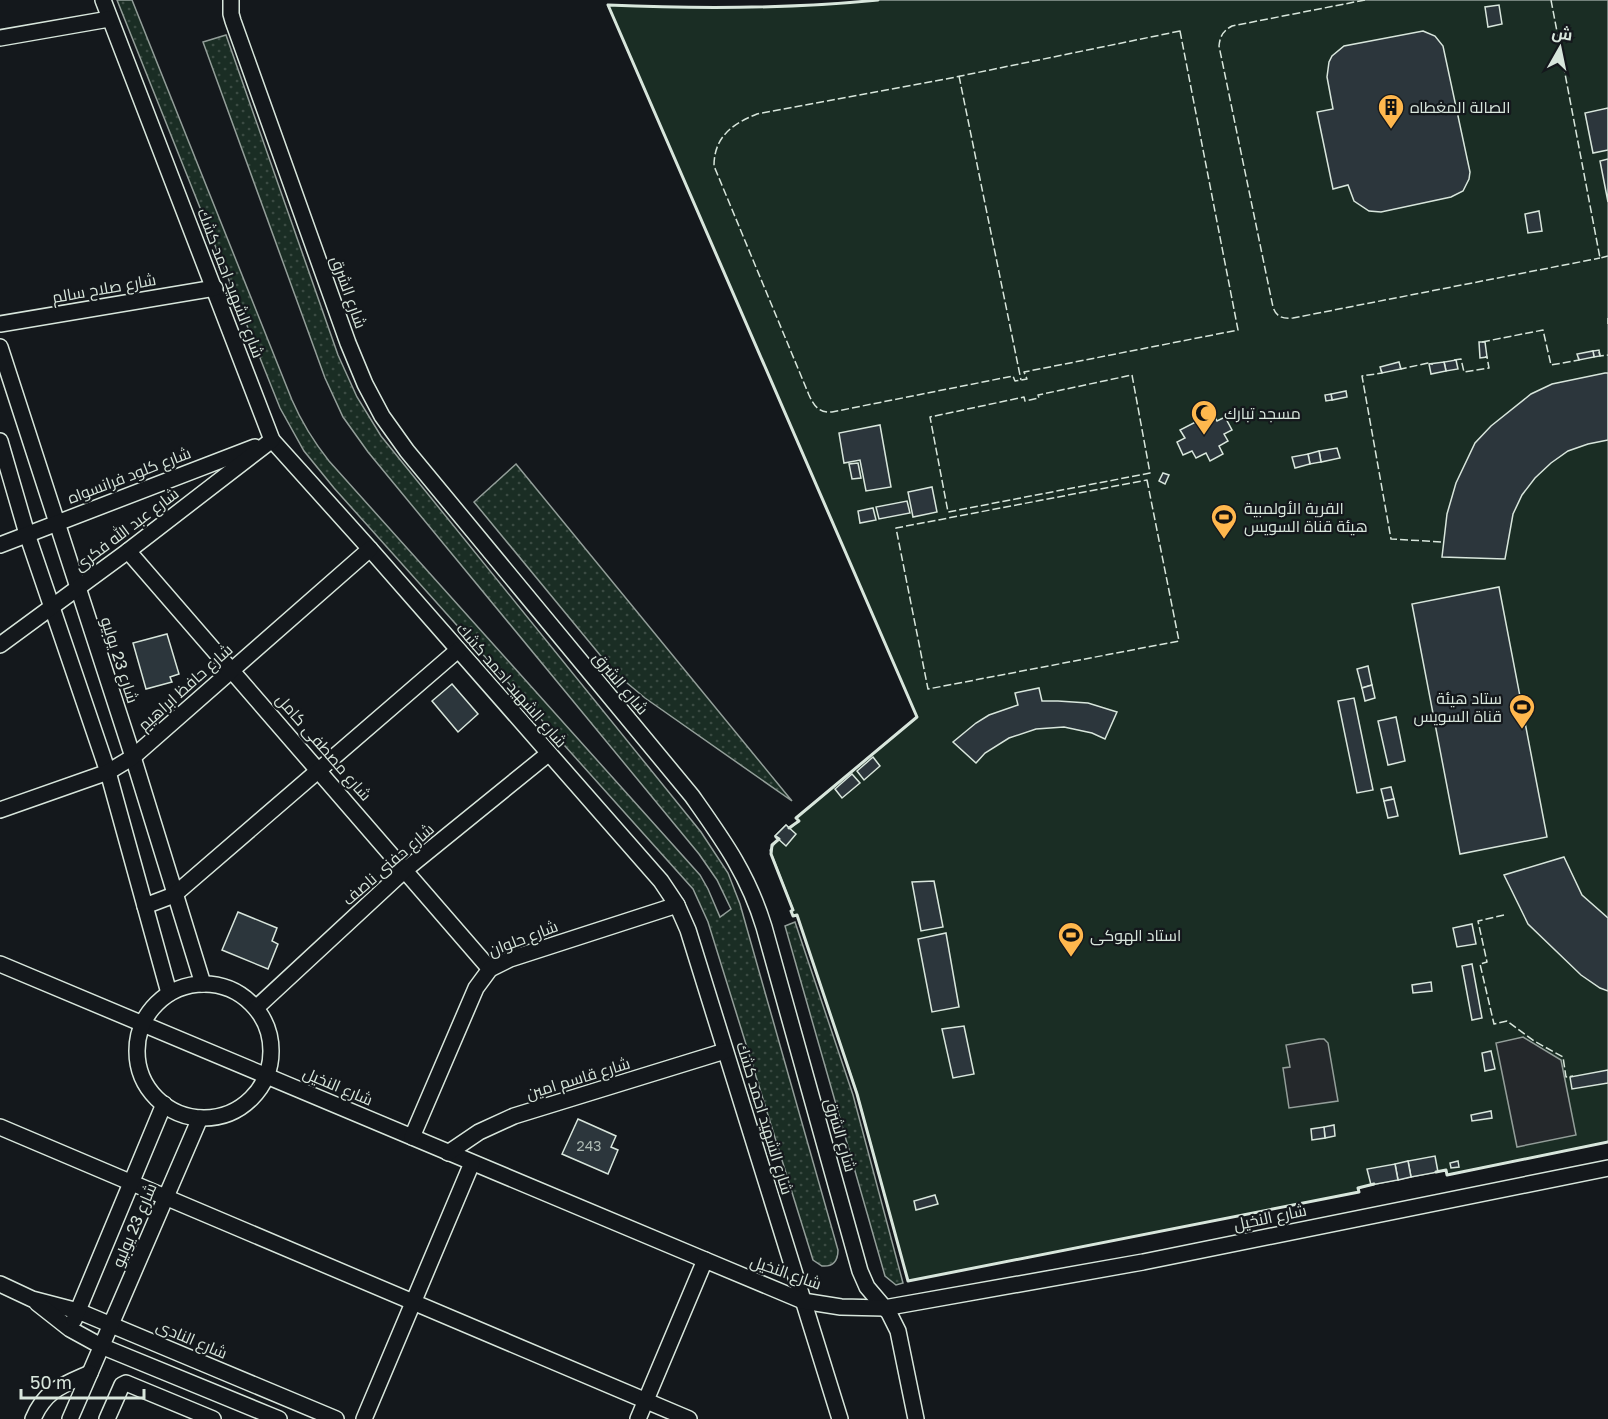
<svg xmlns="http://www.w3.org/2000/svg" width="1608" height="1419" font-family="'Golos Text',Cairo,sans-serif">
	<style>
		.grass { fill: url(#grass-dots); stroke: #939e99; stroke-width: 1.5 }
		.pitch { fill: #1a2d24; stroke: #939e99; stroke-width: 1.5 }
		.parking { fill: #24282b; stroke: #939e99; stroke-width: 1.5 }
		.building { fill: #2c363c; stroke: #d8e6dc; stroke-width: 1.5 }
		.lines { fill: none; stroke-linecap: round; stroke-linejoin: round }
		.minor-casing { stroke: #d8e6dc; stroke-width: 18 }
		.minor { stroke: #14181c; stroke-width: 15 }
		.fence { stroke: #d8e6dc; stroke-width: 1.5; stroke-dasharray: 8 3; stroke-linecap: butt }
		.wall { stroke: #d8e6dc; stroke-width: 3 }
		.labels { text-anchor: middle; dominant-baseline: central; stroke-width: 4.5; stroke-linejoin: round; paint-order: stroke }
		.number-label { font-size: 14px; fill: #adbab4 }
		.poi-label { font-size: 16px; fill: #d8e6dc; stroke: #14181c; text-anchor: start }
		.street-label { font-size: 16px; fill: #d8e6dc; stroke: #14181c }
	</style>
	<defs>
		<pattern id="grass-dots" width="8" height="8" patternUnits="userSpaceOnUse" patternTransform="scale(1.5)"><rect width="8" height="8" fill="#1a2d24"/><path d="M2 2h.1M6 6h.1" fill="none" stroke="#3b4b43" stroke-width="1.8" stroke-linecap="round"/></pattern>
	</defs>
	<rect width="100%" height="100%" fill="#14181c"/>
	<g class="grass">
		<path d="M117,0H132L292,400C302,423 314,442 329,461L700,875L708,889L720,917L731,909L717,880L699,854L368,452L343,417L325,378L203,42L226,35L338,355L357,397L381,436L701,832L728,873L740,904L838,1250C838,1261 833,1267 822,1266L813,1260L708,922L693,889L334,488L304,451L280,408Z"/>
		<path d="M516,464L792,801L645,698L614,672L474,502Z"/>
		<path d="M795,922L853,1095L903,1283L896,1285L885,1276L785,926Z"/>
	</g>
	<path class="pitch" d="M878,0H1608V1142L1447,1175L1446,1170L1371,1185L1359,1188V1192L908,1281L857,1093L797,915L793,916L791,911L793,909L770,850L778,839L775,836L786,825L790,829L798,821L796,818L917,717L608,5C698,9 788,9 878,0Z"/>
	<g class="parking">
		<path d="M1523,1037L1561,1060L1576,1135L1517,1147L1496,1043Z"/>
		<path d="M1319,1039H1324L1328,1043L1338,1101L1289,1108L1283,1068L1290,1067L1286,1045Z"/>
	</g>
	<g class="building">
		<path d="M1499,5L1502,24L1488,27L1485,7Z"/>
		<path d="M1423,31L1435,36L1443,46L1470,172L1469,179L1463,191L1451,197L1381,212L1369,211L1354,201L1348,185L1333,189L1317,112L1333,109L1327,77L1329,62L1332,56L1344,46Z"/>
		<path d="M1608,108V150L1593,153L1585,113Z"/>
		<path d="M1608,159V202L1600,161Z"/>
		<path d="M1539,211L1542,231L1528,233L1525,214Z"/>
		<path d="M1479,342H1485L1487,357L1480,358Z"/>
		<path d="M1599,350L1600,356L1594,357L1593,351Z"/>
		<path d="M1593,351L1594,357L1579,360L1577,354Z"/>
		<path d="M1456,360L1458,369L1446,371L1444,362Z"/>
		<path d="M1399,362L1401,369L1382,373L1380,367Z"/>
		<path d="M1444,362L1446,371L1431,374L1429,364Z"/>
		<path d="M1605,373H1608V440L1588,444L1568,451L1551,463L1535,478L1522,495L1513,514L1505,559L1442,557L1447,514L1456,483L1475,443L1491,426L1531,394L1552,384Z"/>
		<path d="M1346,391L1347,397L1332,400L1331,394Z"/>
		<path d="M1331,394L1332,400L1326,401L1325,395Z"/>
		<path d="M1213,413L1217,421L1225,417L1232,430L1224,434L1228,441L1219,446L1223,454L1210,461L1206,453L1196,458L1192,451L1183,455L1177,442L1185,438L1180,430Z"/>
		<path d="M880,425L891,487L866,491L860,460L844,463L839,433Z"/>
		<path d="M1337,448L1340,458L1321,462L1319,451Z"/>
		<path d="M1319,451L1321,462L1310,464L1308,454Z"/>
		<path d="M1308,454L1310,464L1295,468L1292,457Z"/>
		<path d="M858,463L861,478L852,479L849,464Z"/>
		<path d="M1163,473L1169,475L1165,484L1159,481Z"/>
		<path d="M932,487L937,512L913,517L908,492Z"/>
		<path d="M907,501L910,513L879,519L876,507Z"/>
		<path d="M873,508L876,520L860,523L858,511Z"/>
		<path d="M1499,587L1547,837L1460,854L1412,604Z"/>
		<path d="M167,634L179,674L170,677L172,682L146,689L133,643Z"/>
		<path d="M1368,666L1372,685L1362,688L1357,669Z"/>
		<path d="M452,684L478,714L458,732L432,701Z"/>
		<path d="M1372,685L1375,698L1365,701L1362,688Z"/>
		<path d="M1039,688L1042,701H1058L1088,703L1117,712L1105,739L1092,733L1064,727L1036,729L1009,738L985,753L976,763L953,742L976,723L989,715L1018,705L1015,693Z"/>
		<path d="M1354,698L1373,790L1357,793L1338,701Z"/>
		<path d="M1396,717L1405,761L1388,765L1378,721Z"/>
		<path d="M873,757L880,766L864,780L857,771Z"/>
		<path d="M852,774L860,783L842,798L835,789Z"/>
		<path d="M1391,787L1394,799L1384,801L1381,789Z"/>
		<path d="M1394,799L1398,816L1388,818L1384,801Z"/>
		<path d="M786,825L796,834L786,846L775,836Z"/>
		<path d="M1564,857L1582,895L1608,918V991L1600,988L1581,975L1528,924L1504,875Z"/>
		<path d="M934,881L943,927L921,931L912,882Z"/>
		<path d="M238,912L277,928L272,941L278,944L268,969L222,950Z"/>
		<path d="M1472,924L1476,944L1457,947L1453,928Z"/>
		<path d="M946,933L959,1007L932,1012L918,939Z"/>
		<path d="M1472,964L1482,1018L1472,1020L1462,966Z"/>
		<path d="M1431,982L1432,991L1413,993L1412,985Z"/>
		<path d="M964,1026L974,1074L953,1078L942,1029Z"/>
		<path d="M1491,1051L1495,1069L1485,1071L1482,1053Z"/>
		<path d="M1608,1070V1083L1572,1089L1570,1077Z"/>
		<path d="M1491,1111L1492,1118L1472,1121L1471,1115Z"/>
		<path d="M578,1119L616,1136L611,1147L618,1150L608,1174L562,1154Z"/>
		<path d="M1334,1125L1335,1136L1325,1138L1324,1127Z"/>
		<path d="M1324,1127L1325,1138L1312,1140L1311,1129Z"/>
		<path d="M1435,1156L1438,1172L1411,1177L1408,1161Z"/>
		<path d="M1408,1161L1411,1177L1398,1180L1395,1164Z"/>
		<path d="M1458,1161L1459,1167L1451,1168L1450,1163Z"/>
		<path d="M1395,1164L1398,1180L1371,1185L1367,1169Z"/>
		<path d="M935,1195L938,1204L916,1210L914,1201Z"/>
	</g>
	<g class="lines">
		<g class="minor-casing">
			<g id="minor">
				<path d="M103,0L272,440L370,549L661,881L677,905L688,930L840,1419"/>
				<path d="M231,0V14L233,21L348,343L365,384L382,416L407,451L692,796C723,840 748,874 764,927L860,1271L867,1287L889,1313L898,1331L916,1419"/>
				<path d="M0,38L109,19"/>
				<path d="M0,324L215,288"/>
				<path d="M0,347L133,757L203,984"/>
				<path d="M0,441L27,534L108,772L169,993"/>
				<path d="M0,545L255,447"/>
				<path d="M128,551L490,969"/>
				<path d="M0,645L128,551L272,440"/>
				<path d="M0,810L108,772L133,757L370,549"/>
				<path d="M145,906L174,895L458,650"/>
				<path d="M0,964L705,1260L803,1301L841,1307L884,1308L1143,1262L1608,1168"/>
				<circle cx="204" cy="1051" r="67"/>
				<path d="M256,1008L405,870L548,754"/>
				<path d="M0,1127L689,1419"/>
				<path d="M412,1137L476,988L490,969L510,959L677,905"/>
				<path d="M448,1153L479,1132L514,1116L725,1051"/>
				<path d="M0,1284L32,1299L78,1311L336,1419"/>
				<path d="M37,1303L70,1329L101,1346L279,1419"/>
				<path d="M74,1320L164,1104"/>
				<path d="M90,1373L200,1118"/>
				<path d="M33,1419C45,1390 63,1385 90,1373L70,1419"/>
				<path d="M107,1419L122,1385L126,1383L213,1419"/>
				<path d="M364,1419L472,1163"/>
				<path d="M638,1419L705,1260"/>
			</g>
		</g>
		<use href="#minor" class="minor"/>
		<g class="fence">
			<path d="M1365,0L1232,26C1223,31 1220,36 1219,46L1273,307C1276,317 1283,319 1293,318L1600,258"/>
			<path d="M1551,0L1600,258L1608,256"/>
			<path d="M1180,31L1238,330L1024,372L1027,379L1015,381L1013,376L832,412C819,413 814,406 809,395L714,166C714,137 732,124 757,114L946,79Z"/>
			<path d="M959,76L1021,380"/>
			<path d="M1608,318V324"/>
			<path d="M1482,342L1543,330L1551,365L1579,360L1578,356"/>
			<path d="M1599,352L1600,356L1608,355"/>
			<path d="M1454,360L1461,359L1464,372L1489,368L1487,357H1485"/>
			<path d="M1400,367L1401,369L1428,363L1429,364H1433"/>
			<path d="M1381,370L1382,373L1362,376L1391,539L1443,542"/>
			<path d="M1132,375L1150,473L948,512L930,417L1024,397L1025,401L1039,398L1038,395Z"/>
			<path d="M1147,480L1179,641L928,689L896,528Z"/>
			<path d="M1504,915L1478,921L1487,962L1480,964L1494,1024L1507,1021L1534,1041L1563,1057L1566,1077L1573,1076"/>
		</g>
		<g class="wall">
			<path d="M789,828L799,821L796,818L917,717L608,5C698,9 788,9 878,0"/>
			<path d="M776,837L779,839L772,845L771,854L793,910L791,911L793,916L797,915L857,1094L908,1281L1359,1192L1358,1188L1374,1184"/>
			<path d="M1436,1172L1446,1170L1447,1175L1608,1142"/>
		</g>
	</g>
	<defs>
		<g id="building-pin" transform="scale(1.35)"><path d="M0 17L-7.5 6A9.5 9.5 0 1 1 7.5 6Z" fill="#ffb74d" stroke="#14181c"/><path d="M-4-6H4V6H1V3H-1V6H-4ZM-2.5-4.3h1.7v1.8h-1.7ZM.8-4.3h1.7v1.8H.8ZM-2.5-1h1.7V.8h-1.7ZM.8-1h1.7V.8H.8Z" fill="#111"/></g>
		<g id="mosque-pin" transform="scale(1.35)"><path d="M0 17L-7.5 6A9.5 9.5 0 1 1 7.5 6Z" fill="#ffb74d" stroke="#14181c"/><path d="M3.5-4.9A6 6 0 1 0 3.5 4.9A5 5 0 1 1 3.5-4.9Z" fill="#111"/></g>
		<g id="stadium-pin" transform="scale(1.35)"><path d="M0 17L-7.5 6A9.5 9.5 0 1 1 7.5 6Z" fill="#ffb74d" stroke="#14181c"/><path d="M0-5a6.5 5 0 1 0 0 10a6.5 5 0 1 0 0-10ZM-3.5-1.8h7v3.6h-7Z" fill="#111"/></g>
	</defs>
	<g fill-rule="evenodd">
		<use href="#building-pin" x="1391" y="107"/>
		<use href="#mosque-pin" x="1204" y="413"/>
		<use href="#stadium-pin" x="1224" y="517"/>
		<use href="#stadium-pin" x="1522" y="707"/>
		<use href="#stadium-pin" x="1071" y="935"/>
	</g>
	<g class="labels">
		<g class="number-label">
			<text x="589" y="1145">243</text>
		</g>
		<g class="poi-label">
			<text x="1410" y="107">الصالة المغطاه</text>
			<text x="1224" y="413">مسجد تبارك</text>
			<text x="1244" y="508">القرية الأولمبية<tspan x="1244" dy="18">هيئة قناة السويس</tspan></text>
			<text x="1502" y="698" text-anchor="end">ستاد هيئة<tspan x="1502" dy="18">قناة السويس</tspan></text>
			<text x="1090" y="935">استاد الهوكى</text>
		</g>
		<g class="street-label">
			<text transform="translate(231 283) rotate(69)">شارع الشهيد احمد كشك</text>
			<text transform="translate(104 288) rotate(-10)">شارع صلاح سالم</text>
			<text transform="translate(349 292) rotate(70)">شارع الشرق</text>
			<text transform="translate(129 475) rotate(-21)">شارع كلود فرانسواه</text>
			<text transform="translate(126 529) rotate(-37)">شارع عبد الله فكرى</text>
			<text transform="translate(120 660) rotate(72)">شارع 23 يوليو</text>
			<text transform="translate(621 683) rotate(50)">شارع الشرق</text>
			<text transform="translate(512 685) rotate(49)">شارع الشهيد احمد كشك</text>
			<text transform="translate(185 687) rotate(-42)">شارع حافظ ابراهيم</text>
			<text transform="translate(324 747) rotate(49)">شارع مصطفى كامل</text>
			<text transform="translate(388 864) rotate(-41)">شارع حفنى ناصف</text>
			<text transform="translate(523 938) rotate(-21)">شارع حلوان</text>
			<text transform="translate(578 1078) rotate(-17)">شارع قاسم امين</text>
			<text transform="translate(338 1086) rotate(23)">شارع النخيل</text>
			<text transform="translate(765 1118) rotate(73)">شارع الشهيد احمد كشك</text>
			<text transform="translate(841 1135) rotate(74)">شارع الشرق</text>
			<text transform="translate(1270 1217) rotate(-12)">شارع النخيل</text>
			<text transform="translate(134 1225) rotate(-67)">شارع 23 يوليو</text>
			<text transform="translate(786 1272) rotate(19)">شارع النخيل</text>
			<text transform="translate(192 1339) rotate(23)">شارع النادى</text>
		</g>
	</g>
	<g transform="translate(1560 48) rotate(9)" stroke="#14181c" stroke-width="4.5" paint-order="stroke">
	<path d="M0-4.5L10 22L0 15L-10 22Z" fill="#d8e6dc"/>
	<text y="-9" font-size="16" font-weight="bold" text-anchor="middle" fill="#d8e6dc">ش</text>
	</g>
	<path d="M21 1389v9h123v-9" fill="none" stroke="#d8e6dc" stroke-width="3"/>
	<text x="30" y="1389" font-size="18" fill="#d8e6dc" stroke="#14181c" stroke-width="4.5" paint-order="stroke">50 m</text>
</svg>
